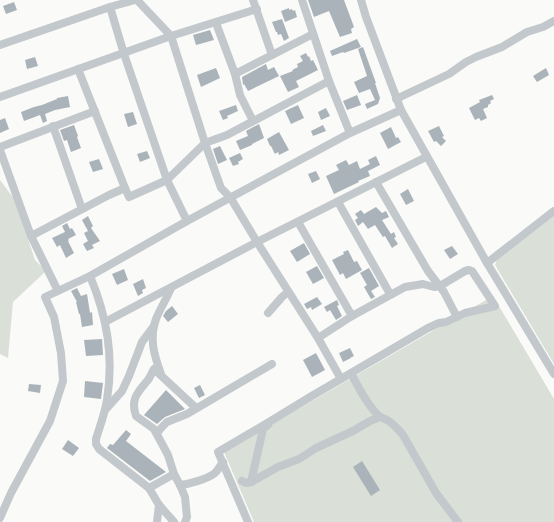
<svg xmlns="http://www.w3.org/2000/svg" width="554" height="522" font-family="'Archivo Narrow',sans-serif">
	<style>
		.green { fill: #dadfd7 }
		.building { fill: #aab3b9 }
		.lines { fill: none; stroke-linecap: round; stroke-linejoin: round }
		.minor { stroke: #c3c8cc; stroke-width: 8 }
	</style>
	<rect width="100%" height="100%" fill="#fafaf8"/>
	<g class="green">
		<path d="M0,180L15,200L35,260L46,271L13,302L8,358L0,354Z"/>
		<path d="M554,216V364L495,265L497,260Z"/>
		<path d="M493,296L554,399V522H254L224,452Z"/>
	</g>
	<g class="building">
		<path d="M308,0H344L354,27L351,29L352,33L340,37L329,11L314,17Z"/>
		<path d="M14,2L17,10L6,14L3,6Z"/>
		<path d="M289,8V10L292,9L293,11L295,10L297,17L285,22L281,11Z"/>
		<path d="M282,19L289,38L284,41L281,34L278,35L277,32H276L272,22Z"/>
		<path d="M210,30L214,40L196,45L193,35Z"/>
		<path d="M357,39L361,47L344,53L343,52L332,56L330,51Z"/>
		<path d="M363,47L376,83H375L380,98L378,104L367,109L365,104L375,100L370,89L359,93L354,82L367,76L358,49Z"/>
		<path d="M306,53L308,57L309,56L311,61L313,60L318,70L296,81L299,87L288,92L280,76L293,71L292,70L298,67L297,64L303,61L300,56Z"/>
		<path d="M35,57L38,66L27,69L25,60Z"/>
		<path d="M266,64L268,70L274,67L279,76L248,91L244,84L243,85L242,77Z"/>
		<path d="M216,68L220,78L201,87L197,75Z"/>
		<path d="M546,68L549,75L537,82L533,76Z"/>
		<path d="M357,95L361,105L347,110L343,101Z"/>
		<path d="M492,95L494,99L490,101L491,103L488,105V107L483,109L487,118L481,121L479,118L475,120L469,108L480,102L479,100Z"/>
		<path d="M68,96L70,107L55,110L45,114L47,121L43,123L40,115L24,121L21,112L34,107L42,105L57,99V98Z"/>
		<path d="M236,105L238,111L227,116L228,118L223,120L219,111Z"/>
		<path d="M298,105L304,118L291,124L285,111Z"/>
		<path d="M326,108L330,116L321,120L318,112Z"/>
		<path d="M133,112L137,124L128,127L124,114Z"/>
		<path d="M5,118L9,129L0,133V120Z"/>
		<path d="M259,124L264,138L252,144V145L240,150L236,141L248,136L246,131Z"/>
		<path d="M74,125L78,136L77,137L81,148L71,152L67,140L64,141L60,130Z"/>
		<path d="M323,125L326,131L313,136L311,131Z"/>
		<path d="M439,126L444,136L442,137L446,141L441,146L436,141L434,142L428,131Z"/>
		<path d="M391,127L396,138L398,137L401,142L388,149L380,133Z"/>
		<path d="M279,132L289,150L279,155L278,152L275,154L271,146H270L267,139Z"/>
		<path d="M220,146L227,160L218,164L213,149Z"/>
		<path d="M147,151L150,158L140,162L137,154Z"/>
		<path d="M240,153L243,159L238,162L239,164L233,166L229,158Z"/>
		<path d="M376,156L380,165L368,171L370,176L358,181L359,182L334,194L326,176L339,170L336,165L346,160L349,165L357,161L360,169L370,164L368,160Z"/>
		<path d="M99,159L103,169L93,172L89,162Z"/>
		<path d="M316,171L320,179L312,183L308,174Z"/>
		<path d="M408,189L414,201L406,205L400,194Z"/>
		<path d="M376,207L382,213L386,211L389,217L382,220L391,234L394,232L396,237L394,238L398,244L392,248L385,236L383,237L375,225L368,229L363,222L358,226L355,220L358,218L355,214L361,210L364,214Z"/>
		<path d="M88,216L93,226L91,228L100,241L92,245L94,248L87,251L83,244L88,241L84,233L88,231L82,220Z"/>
		<path d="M67,223L70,229L72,228L76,235L68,239L69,240L68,241L74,253L66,258L60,245L57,247L52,238L65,232L62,226Z"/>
		<path d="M304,243L310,254L297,262L290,251Z"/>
		<path d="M452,246L458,254L450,259L444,250Z"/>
		<path d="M348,250L354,262L357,261L362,270L346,279L343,273L340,275L332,260L344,254L343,252Z"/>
		<path d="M317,266L324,278L313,284L306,272Z"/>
		<path d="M369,268L379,286L371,291L375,297L371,299L364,287L367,285L360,273Z"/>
		<path d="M124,269L128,280L117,285L112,274Z"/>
		<path d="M143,279L146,288L142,290L143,293L138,296L133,284Z"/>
		<path d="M77,288L81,296L87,294L90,313L92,312L93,325L82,327L80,314H79L76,302H77L71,291Z"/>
		<path d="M317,297L322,304L312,310L311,307L307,309L304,304Z"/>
		<path d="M337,300L339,305L337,306L342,316L336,320L330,310L327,312L324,307Z"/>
		<path d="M172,306L178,314L168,322L163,316L166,311Z"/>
		<path d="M102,339L103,355L86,356L84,340Z"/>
		<path d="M350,348L354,356L350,358H351L343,362L339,353Z"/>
		<path d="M316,353L325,370L312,377L303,360Z"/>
		<path d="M85,381L103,383L101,399L84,397Z"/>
		<path d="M29,384L41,385L40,393L28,391Z"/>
		<path d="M200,385L205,395L199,398L194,388Z"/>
		<path d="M166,390L185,409L165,417L157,424L144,415Z"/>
		<path d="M126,430L131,434L126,441L166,472L150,481L107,448L110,444L113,445Z"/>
		<path d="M68,440L79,448L73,456L62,449Z"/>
		<path d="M362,461L380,490L371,496L353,467Z"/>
	</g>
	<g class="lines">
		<g class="minor">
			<path d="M137,0L171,36L205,143L221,188L230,197L257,242L318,338L341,379"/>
			<path d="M253,0L272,55"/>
			<path d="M302,0L329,81L350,133"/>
			<path d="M361,0L366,17L401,110L487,263L554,374"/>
			<path d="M110,7L124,54L167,180L187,221"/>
			<path d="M216,23L235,74L240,95L253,121"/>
			<path d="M0,45L110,7L135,0"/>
			<path d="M78,69L125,188L129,197L167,180L205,143L227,135L329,81"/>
			<path d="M235,74L313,34"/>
			<path d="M0,97L171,36L257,9"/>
			<path d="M396,99L449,74L466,62L476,57L502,47L527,32L543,27L554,21"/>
			<path d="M53,126L82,209"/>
			<path d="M0,147L95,111"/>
			<path d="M0,150L31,236L58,291"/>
			<path d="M376,182L428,271L444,292L457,317"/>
			<path d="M338,202L390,294"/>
			<path d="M298,222L352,316"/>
			<path d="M31,236L109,195L125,188"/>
			<path d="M487,263L554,211"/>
			<path d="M90,276C107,317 114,356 107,400C105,413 100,426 96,439V444L99,449L149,488L159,505L174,522"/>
			<path d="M268,313L282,297L288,292"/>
			<path d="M105,322L257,242L426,157"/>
			<path d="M351,373C357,385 369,407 379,416C381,418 384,418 387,420C394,424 398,429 403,435L436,493L458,522"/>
			<path d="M161,374C154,355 149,338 156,319C160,309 167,298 171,288"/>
			<path d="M106,409L122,391L129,376L142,342L154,326"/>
			<path d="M157,433L163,426L167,422L187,414L272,364"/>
			<path d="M242,481L246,483L251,482L278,467L299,459L316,448L353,431L370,421L380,417"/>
			<path d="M251,482L263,429L268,425"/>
			<path d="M180,485C189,484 208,479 215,473C218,470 220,466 223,462"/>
			<path d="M149,488L174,474"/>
			<path d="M0,518L11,493L50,421L63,381L61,353L54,317L45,297L90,276L187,221L350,133L401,110"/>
			<path d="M157,522L159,505"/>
			<path d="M185,522L187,517L185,497L180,485L174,474L168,455L154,429L136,416C130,399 138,392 148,380C151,376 152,372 154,369L196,408"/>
			<path d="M248,522L218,452L274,419L310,397L428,328L439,323L446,322L465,313L495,306L472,271L469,270L465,271L440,286L434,287L423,284L405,287L352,316L318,338"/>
		</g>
	</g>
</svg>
